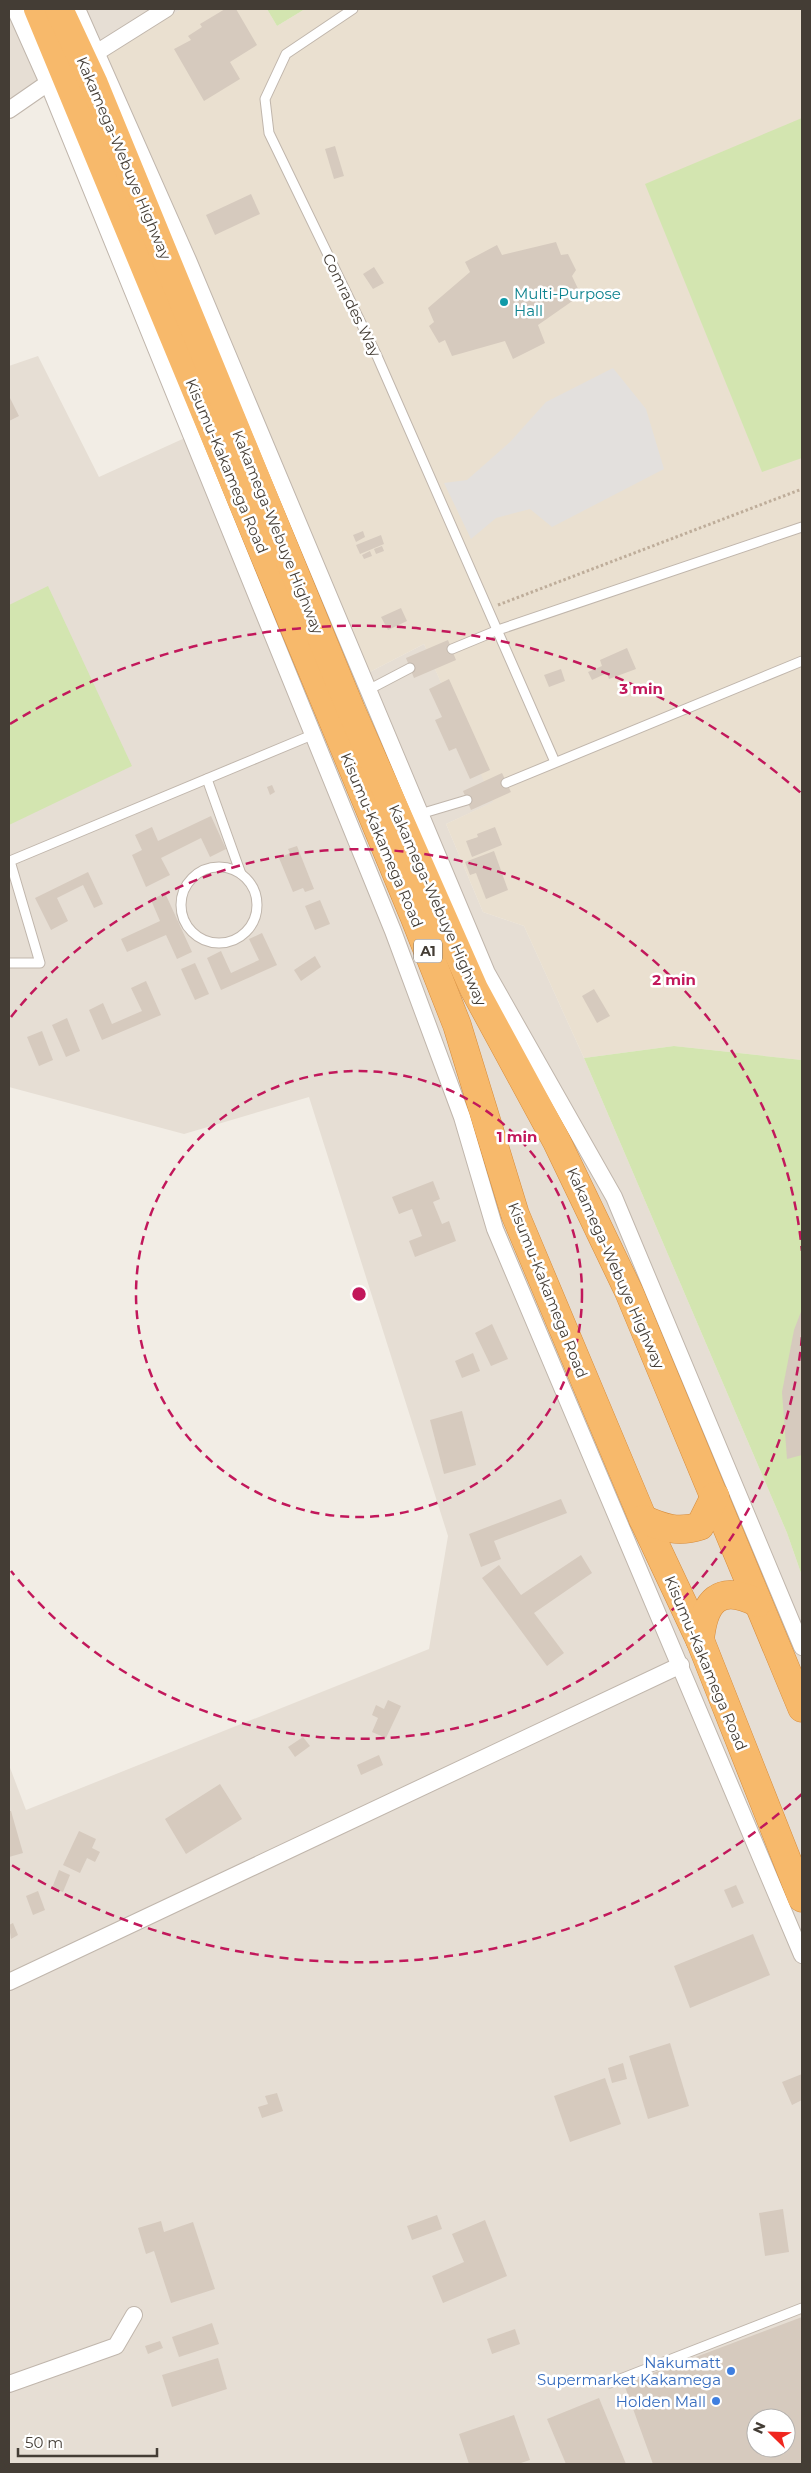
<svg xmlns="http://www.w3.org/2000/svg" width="811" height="2473" font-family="Montserrat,sans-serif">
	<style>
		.residential { fill: #e6ded4; fill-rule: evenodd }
		.education { fill: #eae0d0 }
		.green { fill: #d3e5b0 }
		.parking { fill: #e3e0dd }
		.building { fill: #d6cabe; fill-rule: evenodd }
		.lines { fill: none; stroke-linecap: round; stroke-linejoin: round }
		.lane-casing { stroke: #c0b6ac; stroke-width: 11 }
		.street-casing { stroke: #c0b6ac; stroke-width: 18 }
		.highway-casing { stroke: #d68c3c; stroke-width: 29 }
		.path { stroke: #bead9a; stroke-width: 3; stroke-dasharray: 2.5 2.5; stroke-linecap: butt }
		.lane { stroke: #fff; stroke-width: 9 }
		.street { stroke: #fff; stroke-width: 16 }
		.highway { stroke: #f7b96b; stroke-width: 28 }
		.ring { fill: none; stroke: #c2185b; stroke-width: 2.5; stroke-dasharray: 9 6 }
		.culture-dot { fill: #0f9aa8; stroke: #fff; stroke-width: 2 }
		.shop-dot { fill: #3f7fe0; stroke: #fff; stroke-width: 2 }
		.labels { text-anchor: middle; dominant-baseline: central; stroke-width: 5; stroke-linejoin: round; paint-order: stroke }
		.shield { fill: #fff; stroke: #7c7772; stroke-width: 1 }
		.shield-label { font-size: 14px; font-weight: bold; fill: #443d35 }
		.street-label { font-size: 15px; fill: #443d35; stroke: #fff }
		.culture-label { font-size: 15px; fill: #0d838f; stroke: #fff; text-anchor: start }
		.shop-label { font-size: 15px; fill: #366cbe; stroke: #fff; text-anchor: end }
		.centre { fill: #c2185b; stroke: #fff; stroke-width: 2.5 }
		.ring-label { font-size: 15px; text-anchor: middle; font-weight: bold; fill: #c2185b; stroke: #fff; stroke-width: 5; stroke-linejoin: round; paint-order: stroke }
	</style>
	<rect width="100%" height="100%" fill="#f2ede5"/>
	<g class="residential">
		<path d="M9,9H182L9,108Z"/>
		<path d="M38,356L99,477L253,407L364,675L424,644L494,802L446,824L483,912L524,926L584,1058L787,1533L802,1576V2464H9V1765L26,1810L429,1649L448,1536L309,1097L184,1134L9,1087V366ZM756,2418H786V2448H756Z"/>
	</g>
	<path class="education" d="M182,9H267L277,26L305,9H802V1060L674,1046L584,1058L524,926L483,912L446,824L493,802L424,644L364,675L88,62Z"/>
	<g class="green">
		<path d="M267,9H305L277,26Z"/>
		<path d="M802,118V458L762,472L645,184Z"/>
		<path d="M48,586L132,766L9,825V605Z"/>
		<path d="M674,1046L802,1060V1576L787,1533L584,1058Z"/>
	</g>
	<path class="parking" d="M613,368L646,409L664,469L552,527L530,509L496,518L471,539L444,483L467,480L510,442L546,402Z"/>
	<g class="building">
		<path d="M225,9H236L257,45L230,62L240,79L204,101L174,49L191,40L188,36L202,27L200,24Z"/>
		<path d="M335,146L344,176L334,179L325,149Z"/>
		<path d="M251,194L260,214L215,235L206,215Z"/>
		<path d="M556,242L561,255L568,254L576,270L572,276L581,295L538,325L545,343L513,359L505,341L452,356L445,340L439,343L429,326L434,322L428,308L470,272L465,262L497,245L502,255Z"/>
		<path d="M374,267L384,283L373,289L363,274Z"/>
		<path d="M9,396L19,416L9,421Z"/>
		<path d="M363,531L365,537L356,542L353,535Z"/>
		<path d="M381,535L384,544L360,554L356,545Z"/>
		<path d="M382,546L384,551L376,554L374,549Z"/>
		<path d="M370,551L372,556L364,559L362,555Z"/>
		<path d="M401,608L407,621L388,630L381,617Z"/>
		<path d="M448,640L456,660L414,678L406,658Z"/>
		<path d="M627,648L636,669L609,679L607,673L592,680L588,672L602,666L600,660Z"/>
		<path d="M561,669L565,681L549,687L544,675Z"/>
		<path d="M449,679L490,770L470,779L456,748L449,751L435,720L442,717L429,689Z"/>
		<path d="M502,773L511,792L471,810L463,791Z"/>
		<path d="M272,785L275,792L270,795L267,787Z"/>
		<path d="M211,816L226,849L210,857L201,838L161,858L170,875L146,887L132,855L142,850L135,835L152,827L158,841Z"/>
		<path d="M495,827L502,845L472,857L466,841L478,837L477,834Z"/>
		<path d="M297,846L314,889L305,892L303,888L293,892L279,858L290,853L288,849Z"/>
		<path d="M494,851L508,890L486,899L476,873L470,875L465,862Z"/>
		<path d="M88,872L103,904L94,908L83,885L57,898L68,921L51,930L35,898Z"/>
		<path d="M165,893L192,952L177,959L166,935L127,952L121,939L160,921L151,900Z"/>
		<path d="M320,900L330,924L315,930L305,906Z"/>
		<path d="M262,933L277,965L221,990L207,958L221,951L231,973L259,960L249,939Z"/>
		<path d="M315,956L321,967L301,981L294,970Z"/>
		<path d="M195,963L209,994L195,1000L181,969Z"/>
		<path d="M146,981L161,1015L102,1040L89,1010L103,1003L112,1024L142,1011L131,988Z"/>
		<path d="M594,989L610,1016L597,1023L582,996Z"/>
		<path d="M67,1018L80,1051L66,1057L52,1025Z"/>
		<path d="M42,1031L53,1060L39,1066L27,1037Z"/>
		<path d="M433,1181L440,1199L433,1202L442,1224L449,1221L456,1241L415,1257L409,1241L422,1236L412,1209L399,1214L392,1197Z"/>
		<path d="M802,1309V1455L787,1459L782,1392L794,1330Z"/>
		<path d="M492,1324L508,1359L491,1366L475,1333Z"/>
		<path d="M473,1353L480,1371L462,1378L455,1361Z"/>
		<path d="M462,1411L476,1465L444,1474L430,1420Z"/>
		<path d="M561,1499L567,1513L494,1541L501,1559L481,1567L469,1534Z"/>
		<path d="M581,1555L592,1573L534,1613L564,1653L547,1666L482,1578L499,1565L521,1595Z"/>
		<path d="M388,1700L401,1706L386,1738L372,1732L378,1718L372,1715L376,1705L384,1709Z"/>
		<path d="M303,1737L310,1746L295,1757L288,1747Z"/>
		<path d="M379,1755L383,1765L361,1775L357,1765Z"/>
		<path d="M220,1784L242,1819L186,1854L165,1819Z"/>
		<path d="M9,1811H11L23,1853L9,1857Z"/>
		<path d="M79,1831L96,1839L92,1848L100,1852L95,1862L87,1858L80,1873L63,1865Z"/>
		<path d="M59,1870L70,1875L63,1892L52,1888Z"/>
		<path d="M736,1885L744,1903L732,1908L724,1890Z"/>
		<path d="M38,1891L45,1910L33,1915L26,1896Z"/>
		<path d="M13,1923L18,1935L11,1939L9,1925Z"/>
		<path d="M753,1934L770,1975L690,2008L674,1966Z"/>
		<path d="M670,2043L689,2106L648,2119L629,2056Z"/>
		<path d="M623,2063L627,2079L612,2083L608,2068Z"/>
		<path d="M802,2074V2100L792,2105L782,2082Z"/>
		<path d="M605,2078L621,2124L570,2142L554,2096Z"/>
		<path d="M277,2093L283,2111L262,2118L258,2107L268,2104L265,2096Z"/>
		<path d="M783,2209L789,2252L765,2256L759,2213Z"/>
		<path d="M437,2215L442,2229L412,2240L407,2226Z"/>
		<path d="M485,2220L507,2276L443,2303L432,2276L464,2262L452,2234Z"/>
		<path d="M161,2221L164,2232L193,2222L215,2289L171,2303L154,2251L146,2254L138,2228Z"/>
		<path d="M802,2317V2464H653L624,2384ZM756,2418H786V2448H756Z"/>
		<path d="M212,2323L219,2344L179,2357L172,2337Z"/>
		<path d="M515,2329L520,2344L492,2354L487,2339Z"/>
		<path d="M160,2341L163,2348L148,2354L145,2346Z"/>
		<path d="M218,2358L227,2389L172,2407L162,2375Z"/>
		<path d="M599,2398L626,2464H566L547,2419Z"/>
		<path d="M514,2415L530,2460L518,2464H469L459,2434Z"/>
	</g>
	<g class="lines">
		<g class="lane-casing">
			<g id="lane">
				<path d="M353,9L286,54L265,99L269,133L377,356L555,762"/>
				<path d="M452,649L498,630L802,527"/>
				<path d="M368,690L410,668"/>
				<path d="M207,779L241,874"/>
				<path d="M506,783L802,661"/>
				<path d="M420,814L467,800"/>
				<circle cx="219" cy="905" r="38"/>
				<path d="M9,963H40L10,861L312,735"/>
				<path d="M610,2383L802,2308"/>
			</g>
		</g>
		<g class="street-casing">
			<g id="street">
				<path d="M15,9L48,83L393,931L462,1117L495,1229L802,1955"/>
				<path d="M77,9L188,260L487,973L614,1197L802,1647"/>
				<path d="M96,53L166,9"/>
				<path d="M9,110L48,83"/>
				<path d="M9,1982L681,1665"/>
				<path d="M9,2384L116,2346L134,2315"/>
			</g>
		</g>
		<g class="highway-casing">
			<g id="highway">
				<path d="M38,9L414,916L457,1025L515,1214L643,1519L700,1640L802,1898"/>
				<path d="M59,9L94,84L351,710L474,989L556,1140L629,1292L802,1708"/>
				<path d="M643,1519C663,1528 678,1533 700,1526L715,1496"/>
				<path d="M700,1640C704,1601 719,1583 758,1603"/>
			</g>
		</g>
		<path class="path" d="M498,605L802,489"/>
		<use href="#lane" class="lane"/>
		<use href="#street" class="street"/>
		<use href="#highway" class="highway"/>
	</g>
	<g class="ring">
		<circle cx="359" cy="1294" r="223"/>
		<path d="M802 1337A445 445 0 0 1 11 1571M11 1017A445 445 0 0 1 802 1251"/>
		<path d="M802 1794A668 668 0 0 1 10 1864M10 724A668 668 0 0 1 802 794"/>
	</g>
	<circle class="culture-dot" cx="504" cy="302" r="5"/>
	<g class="shop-dot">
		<circle cx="731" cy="2371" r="5"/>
		<circle cx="716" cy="2401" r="5"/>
	</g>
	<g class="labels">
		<rect class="shield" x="414" y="939.5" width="28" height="23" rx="4"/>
		<g class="shield-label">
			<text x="428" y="951">A1</text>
		</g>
		<g class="street-label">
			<text transform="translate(124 158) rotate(67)">Kakamega-Webuye Highway</text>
			<text transform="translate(352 305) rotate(64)">Comrades Way</text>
			<text transform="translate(227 466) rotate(67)">Kisumu-Kakamega Road</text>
			<text transform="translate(278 532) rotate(68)">Kakamega-Webuye Highway</text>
			<text transform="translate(382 840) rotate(67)">Kisumu-Kakamega Road</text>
			<text transform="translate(438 905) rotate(66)">Kakamega-Webuye Highway</text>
			<text transform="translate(616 1268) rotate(66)">Kakamega-Webuye Highway</text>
			<text transform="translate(548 1290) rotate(68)">Kisumu-Kakamega Road</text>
			<text transform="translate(706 1663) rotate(67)">Kisumu-Kakamega Road</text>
		</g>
		<g class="culture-label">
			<text x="514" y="293">Multi-Purpose<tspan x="514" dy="17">Hall</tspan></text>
		</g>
		<g class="shop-label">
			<text x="721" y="2362">Nakumatt<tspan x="721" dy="17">Supermarket Kakamega</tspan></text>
			<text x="706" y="2401">Holden Mall</text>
		</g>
	</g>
	<circle cx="359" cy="1294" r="8" class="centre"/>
	<g class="ring-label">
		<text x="641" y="694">3 min</text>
		<text x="674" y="985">2 min</text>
		<text x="517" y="1142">1 min</text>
	</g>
	<rect width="811" height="2473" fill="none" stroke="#443d35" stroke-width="20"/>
	<g transform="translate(771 2433) rotate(293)"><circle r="24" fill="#ffffff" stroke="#b4b1ae"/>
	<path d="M0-4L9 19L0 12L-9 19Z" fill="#f0261e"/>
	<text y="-8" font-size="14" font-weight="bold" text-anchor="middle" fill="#443d35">N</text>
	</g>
	<path d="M18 2448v8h139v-8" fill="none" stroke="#443d35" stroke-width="2.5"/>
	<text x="25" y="2448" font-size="15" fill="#443d35" stroke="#ffffff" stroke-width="4" paint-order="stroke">50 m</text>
</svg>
